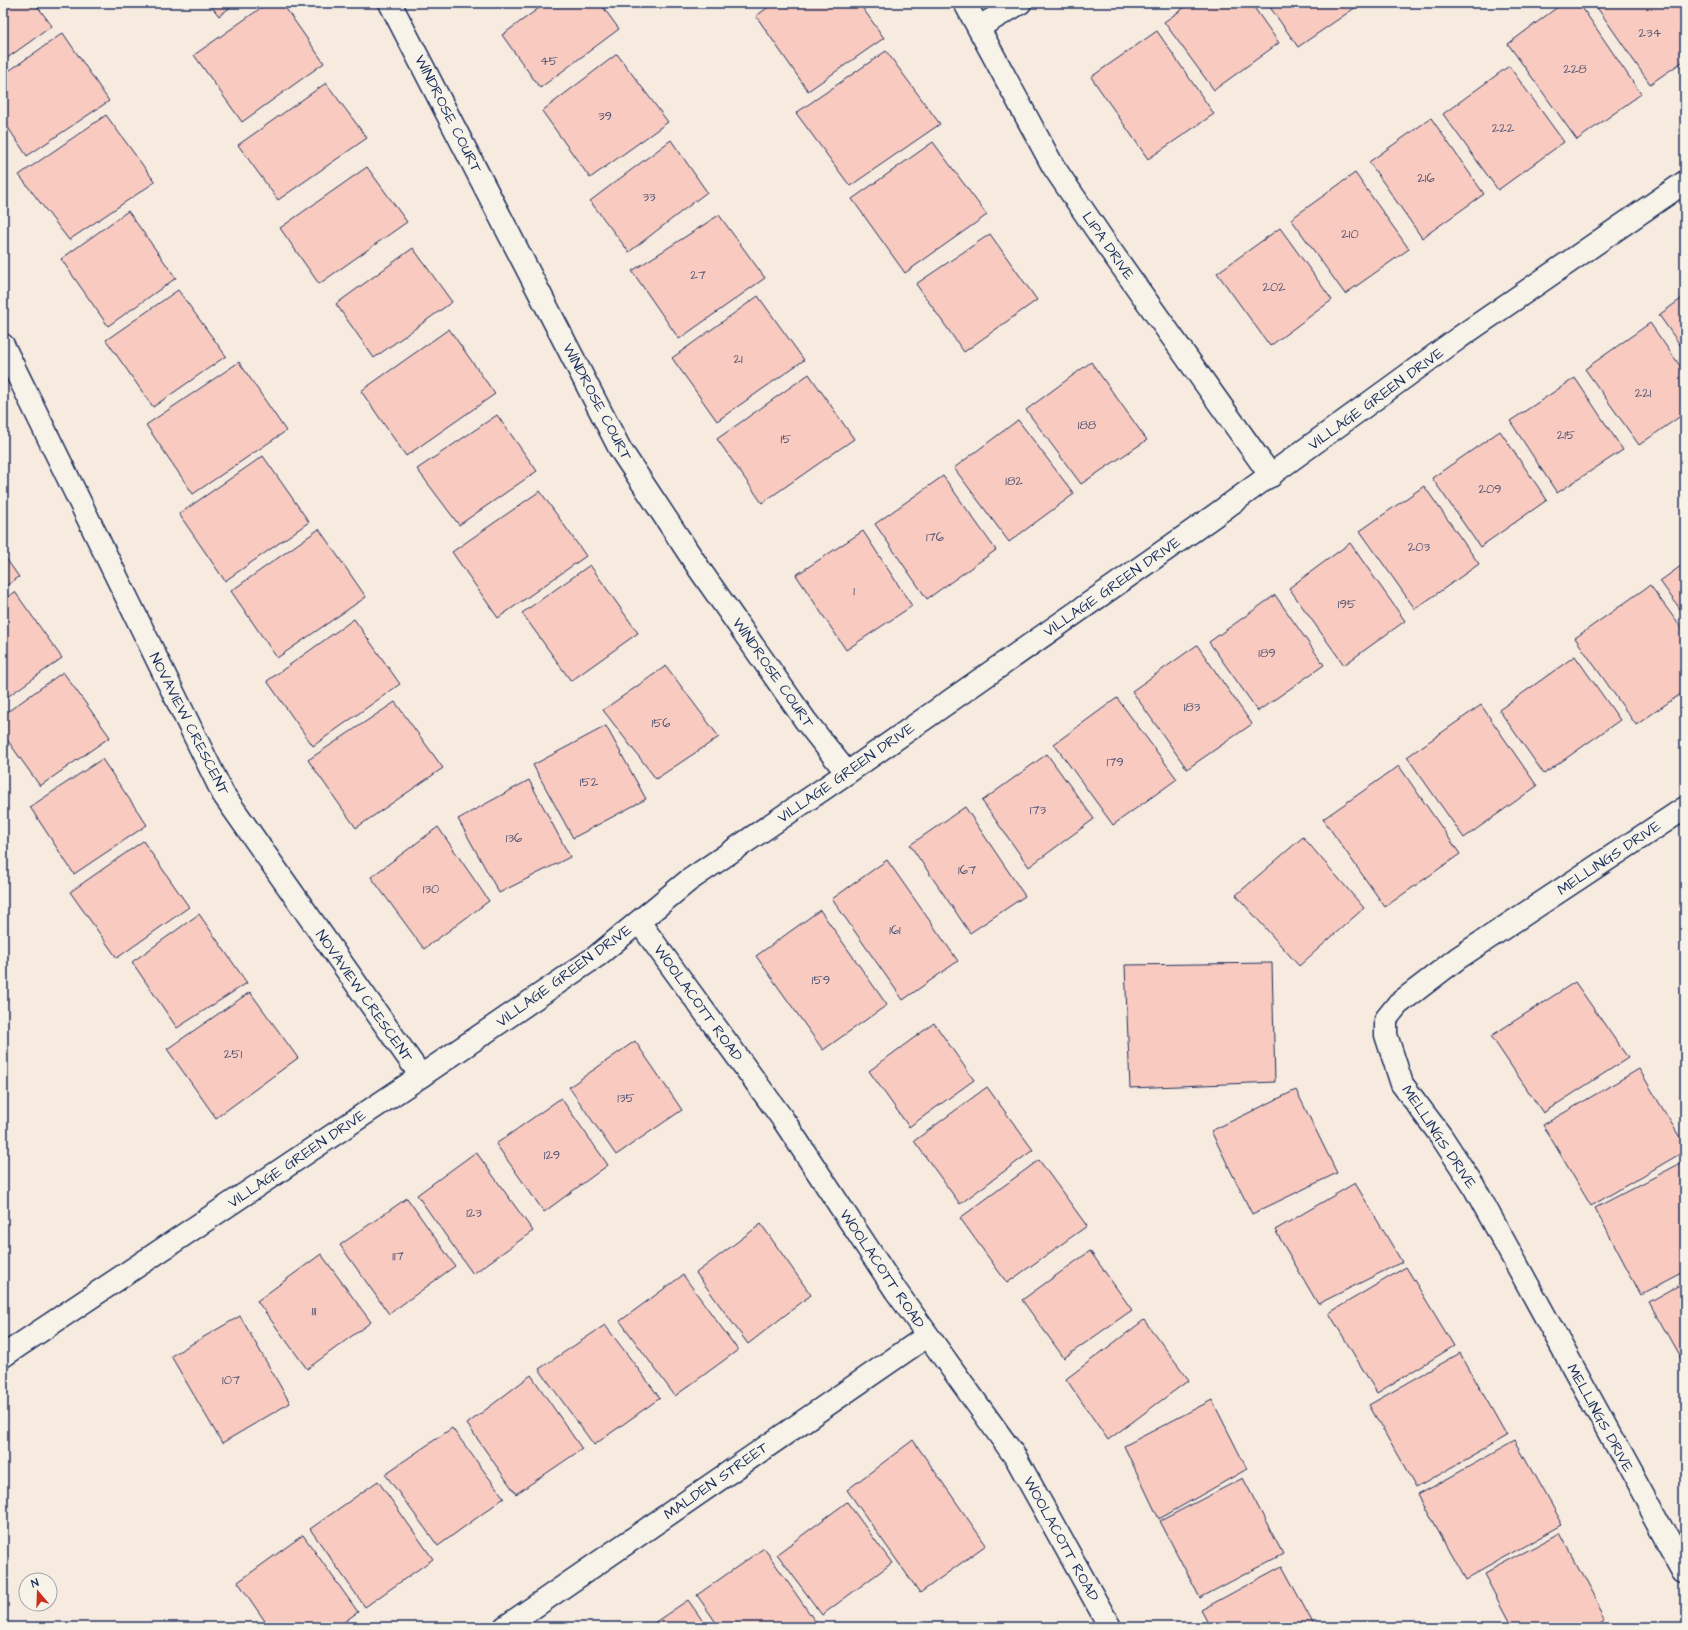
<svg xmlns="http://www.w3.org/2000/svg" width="1688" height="1630" font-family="'Architects Daughter',sans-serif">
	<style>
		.building { fill: #f9cabf; stroke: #1b2f5e }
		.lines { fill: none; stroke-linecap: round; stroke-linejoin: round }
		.minor-casing { stroke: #1b2f5e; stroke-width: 25 }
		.minor { stroke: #f7f3e8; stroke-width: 22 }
		.labels { text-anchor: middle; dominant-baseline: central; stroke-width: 4; stroke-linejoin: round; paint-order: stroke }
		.number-label { font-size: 13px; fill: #525676 }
		.street-label { font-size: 15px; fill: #1b2f5e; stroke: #f7f3e8 }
	</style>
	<rect width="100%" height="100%" fill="#f7ebe0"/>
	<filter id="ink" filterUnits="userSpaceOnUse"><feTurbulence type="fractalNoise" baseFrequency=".025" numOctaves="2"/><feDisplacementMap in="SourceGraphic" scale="8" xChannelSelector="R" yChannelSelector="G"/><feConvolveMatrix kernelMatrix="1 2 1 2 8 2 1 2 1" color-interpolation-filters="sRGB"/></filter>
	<g filter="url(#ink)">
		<g class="building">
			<path d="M3,3H35L52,26L3,61Z"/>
			<path d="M209,3H236L219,16Z"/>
			<path d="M268,3H282L324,63L242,122L194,55Z"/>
			<path d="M546,3H600L619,29L540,88L502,35Z"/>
			<path d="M774,3H859L884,38L808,91L756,16Z"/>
			<path d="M1191,3H1251L1279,43L1214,90L1164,22Z"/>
			<path d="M1267,3H1362L1298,47Z"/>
			<path d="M1563,3H1579L1641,94L1577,140L1508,44Z"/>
			<path d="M1601,3H1685V60L1650,84L1596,6Z"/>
			<path d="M1157,31L1214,114L1148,159L1091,77Z"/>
			<path d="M63,33L109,101L27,156L3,120V75Z"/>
			<path d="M886,51L940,124L850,186L796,113Z"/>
			<path d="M617,54L668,122L590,178L542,111Z"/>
			<path d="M1509,66L1564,142L1498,190L1443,114Z"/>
			<path d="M326,83L367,138L278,200L238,145Z"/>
			<path d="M106,115L155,182L69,240L19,175Z"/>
			<path d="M1431,118L1484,194L1422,238L1369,162Z"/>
			<path d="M671,140L707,192L629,252L590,201Z"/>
			<path d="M933,142L987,215L905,273L852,199Z"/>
			<path d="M367,167L407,222L319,284L280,228Z"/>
			<path d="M1355,173L1409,249L1345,294L1291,219Z"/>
			<path d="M128,211L176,278L108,326L61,259Z"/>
			<path d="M719,215L765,278L679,339L632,271Z"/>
			<path d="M1280,228L1332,300L1270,346L1217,273Z"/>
			<path d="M990,234L1037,300L964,352L916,284Z"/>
			<path d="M413,248L452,302L374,358L336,304Z"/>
			<path d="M178,290L226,356L153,407L106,340Z"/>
			<path d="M758,296L804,360L717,421L672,358Z"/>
			<path d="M1685,296V352L1659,315Z"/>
			<path d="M1650,323L1685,373V413L1639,445L1585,369Z"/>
			<path d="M449,329L495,394L406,456L361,391Z"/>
			<path d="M239,362L286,431L193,494L146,425Z"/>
			<path d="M1091,362L1147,440L1081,484L1026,410Z"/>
			<path d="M809,374L854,439L762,503L717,439Z"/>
			<path d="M1575,378L1623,450L1557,493L1510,421Z"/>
			<path d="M497,415L537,471L459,525L417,469Z"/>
			<path d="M1018,420L1074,494L1009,542L954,468Z"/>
			<path d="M1500,431L1547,500L1480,547L1432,478Z"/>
			<path d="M263,456L309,522L225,581L179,514Z"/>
			<path d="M943,476L996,550L927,599L875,524Z"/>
			<path d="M1424,486L1479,564L1415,609L1360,531Z"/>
			<path d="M540,491L586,556L498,618L452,552Z"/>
			<path d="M319,529L366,597L277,658L231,591Z"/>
			<path d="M863,531L912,606L846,650L796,575Z"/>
			<path d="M1350,543L1405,621L1344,665L1289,588Z"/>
			<path d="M3,554L19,577L3,588Z"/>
			<path d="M1685,563V616L1660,581Z"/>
			<path d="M590,565L638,633L571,681L522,613Z"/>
			<path d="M1650,585L1685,633V691L1636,725L1575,638Z"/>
			<path d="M15,592L62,658L3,700V600Z"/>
			<path d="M1275,595L1324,665L1258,711L1209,642Z"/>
			<path d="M354,619L400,684L313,746L267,681Z"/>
			<path d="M1197,645L1252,724L1187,769L1132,691Z"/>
			<path d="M1575,656L1620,720L1544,774L1499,710Z"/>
			<path d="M666,666L719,737L656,779L603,710Z"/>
			<path d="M63,672L110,737L40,786L3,734V715Z"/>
			<path d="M1117,698L1177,779L1113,825L1054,744Z"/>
			<path d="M395,702L443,768L356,828L308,760Z"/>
			<path d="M1481,705L1537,786L1464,838L1407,757Z"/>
			<path d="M606,726L646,799L573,838L533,765Z"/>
			<path d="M1047,754L1094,819L1029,867L982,801Z"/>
			<path d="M102,759L147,825L74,874L30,807Z"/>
			<path d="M1399,766L1460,854L1385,907L1323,819Z"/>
			<path d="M529,780L570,857L499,893L458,819Z"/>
			<path d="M965,807L1025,896L970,933L910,845Z"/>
			<path d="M438,827L489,901L424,949L371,877Z"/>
			<path d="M1303,837L1364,908L1299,966L1236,895Z"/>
			<path d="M143,841L189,907L117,958L70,892Z"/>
			<path d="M887,860L958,961L903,1000L832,899Z"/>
			<path d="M820,910L887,1005L823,1050L756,956Z"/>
			<path d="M199,914L247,983L177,1028L132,962Z"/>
			<path d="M1272,963L1275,1082L1130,1088L1125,965Z"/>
			<path d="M1575,982L1628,1058L1543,1113L1491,1036Z"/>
			<path d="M250,992L298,1058L216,1118L167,1049Z"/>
			<path d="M934,1023L974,1080L909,1127L869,1071Z"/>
			<path d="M635,1041L682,1110L616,1155L569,1087Z"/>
			<path d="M1639,1069L1685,1146V1151L1591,1206L1543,1125Z"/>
			<path d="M987,1087L1033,1150L960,1204L914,1141Z"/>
			<path d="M1296,1090L1337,1173L1252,1214L1211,1131Z"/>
			<path d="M561,1098L608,1165L544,1212L496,1144Z"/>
			<path d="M476,1152L533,1231L473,1274L417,1195Z"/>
			<path d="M1039,1160L1087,1226L1007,1283L960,1218Z"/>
			<path d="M1685,1161V1272L1641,1295L1595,1208Z"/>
			<path d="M1355,1183L1402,1262L1318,1304L1275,1230Z"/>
			<path d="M407,1198L455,1266L389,1314L340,1245Z"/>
			<path d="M761,1224L811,1295L748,1344L696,1273Z"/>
			<path d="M1090,1251L1132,1310L1064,1358L1022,1300Z"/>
			<path d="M321,1254L371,1322L307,1369L257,1301Z"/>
			<path d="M1406,1267L1454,1346L1377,1393L1329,1313Z"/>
			<path d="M683,1275L738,1350L675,1396L620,1321Z"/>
			<path d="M1685,1282V1366L1649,1302Z"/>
			<path d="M240,1316L290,1403L222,1443L171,1356Z"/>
			<path d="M1144,1320L1189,1380L1108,1440L1066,1379Z"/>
			<path d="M605,1325L660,1398L594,1445L539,1369Z"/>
			<path d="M1460,1353L1507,1436L1416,1488L1369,1405Z"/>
			<path d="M531,1375L582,1449L516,1494L467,1424Z"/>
			<path d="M1212,1400L1247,1469L1159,1519L1124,1446Z"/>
			<path d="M452,1428L504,1498L438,1546L385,1474Z"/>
			<path d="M913,1440L986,1545L920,1593L847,1490Z"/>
			<path d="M1515,1441L1562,1525L1465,1579L1418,1495Z"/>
			<path d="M1243,1478L1283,1554L1200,1598L1160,1521Z"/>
			<path d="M378,1481L433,1559L365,1607L310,1529Z"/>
			<path d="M847,1502L892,1563L822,1615L777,1554Z"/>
			<path d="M1560,1533L1606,1619L1592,1627H1512L1484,1574Z"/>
			<path d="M303,1535L358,1612L337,1627H269L238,1582Z"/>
			<path d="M764,1548L819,1627H719L697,1595Z"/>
			<path d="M1282,1566L1315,1627H1210L1201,1610Z"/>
			<path d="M688,1600L707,1627H648Z"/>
		</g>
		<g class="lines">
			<g class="minor-casing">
				<g id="minor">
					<path d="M390,3L620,449L700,570L805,720L847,773"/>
					<path d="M965,3L1053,166L1106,244L1271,476"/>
					<path d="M979,27L1020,3"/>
					<path d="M3,345L223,794L421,1076"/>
					<path d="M1685,808L1458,958L1398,1004L1386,1019V1035L1402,1084L1441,1136L1473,1185L1685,1571"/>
					<path d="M639,922L782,1118L896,1291L1016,1458L1110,1627"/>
					<path d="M3,1356L421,1076L597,956L688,881L847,773L1214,516L1460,337L1685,182"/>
					<path d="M505,1627L927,1336"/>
				</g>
			</g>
			<use href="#minor" class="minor"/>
		</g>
	</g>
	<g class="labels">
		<g class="number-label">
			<text x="1650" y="33">234</text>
			<text x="549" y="61">45</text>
			<text x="1575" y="69">228</text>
			<text x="605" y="116">39</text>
			<text x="1503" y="128">222</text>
			<text x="1426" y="178">216</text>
			<text x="649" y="197">33</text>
			<text x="1350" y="234">210</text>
			<text x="698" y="275">27</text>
			<text x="1274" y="287">202</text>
			<text x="738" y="359">21</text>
			<text x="1643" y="393">221</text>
			<text x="1087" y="425">188</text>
			<text x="1566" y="435">215</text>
			<text x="786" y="439">15</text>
			<text x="1014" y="481">182</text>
			<text x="1490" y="489">209</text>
			<text x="935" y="537">176</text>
			<text x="1419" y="547">203</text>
			<text x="854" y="591">1</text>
			<text x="1347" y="604">195</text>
			<text x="1267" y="653">189</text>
			<text x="1192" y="707">183</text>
			<text x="661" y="723">156</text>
			<text x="1115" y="762">179</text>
			<text x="589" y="782">152</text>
			<text x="1038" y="810">173</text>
			<text x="514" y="838">136</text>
			<text x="967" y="870">167</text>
			<text x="431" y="889">130</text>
			<text x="895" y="930">161</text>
			<text x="821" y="980">159</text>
			<text x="233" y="1054">251</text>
			<text x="626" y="1098">135</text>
			<text x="552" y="1155">129</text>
			<text x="474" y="1213">123</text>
			<text x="398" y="1256">117</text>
			<text x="314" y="1311">111</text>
			<text x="231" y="1380">107</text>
		</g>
		<g class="street-label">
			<text transform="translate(448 114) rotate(63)">WINDROSE COURT</text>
			<text transform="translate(1108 246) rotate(55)">LIPA DRIVE</text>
			<text transform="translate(1376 399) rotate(-36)">VILLAGE GREEN DRIVE</text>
			<text transform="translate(597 402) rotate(62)">WINDROSE COURT</text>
			<text transform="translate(1112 587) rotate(-35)">VILLAGE GREEN DRIVE</text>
			<text transform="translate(773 673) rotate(55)">WINDROSE COURT</text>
			<text transform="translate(189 724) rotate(63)">NOVAVIEW CRESCENT</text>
			<text transform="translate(846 773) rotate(-35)">VILLAGE GREEN DRIVE</text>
			<text transform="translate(1609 858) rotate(-34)">MELLINGS DRIVE</text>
			<text transform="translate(564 976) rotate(-36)">VILLAGE GREEN DRIVE</text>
			<text transform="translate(364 996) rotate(55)">NOVAVIEW CRESCENT</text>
			<text transform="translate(698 1003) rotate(54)">WOOLACOTT ROAD</text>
			<text transform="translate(1439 1137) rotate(56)">MELLINGS DRIVE</text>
			<text transform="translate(297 1159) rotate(-34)">VILLAGE GREEN DRIVE</text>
			<text transform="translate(882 1269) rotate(56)">WOOLACOTT ROAD</text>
			<text transform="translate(1600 1418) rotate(61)">MELLINGS DRIVE</text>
			<text transform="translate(716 1481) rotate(-35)">MALDEN STREET</text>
			<text transform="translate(1061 1539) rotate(61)">WOOLACOTT ROAD</text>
		</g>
	</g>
	<rect width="1688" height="1630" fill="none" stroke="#f7f3e8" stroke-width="16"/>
	<rect x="8" y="8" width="1672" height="1614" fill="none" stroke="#1b2f5e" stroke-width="1.5" filter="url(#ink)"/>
	<g transform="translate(38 1592) rotate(341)"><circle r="19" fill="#f7f3e8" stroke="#9fa5b1"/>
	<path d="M0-3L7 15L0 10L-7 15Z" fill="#c8321e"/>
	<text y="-6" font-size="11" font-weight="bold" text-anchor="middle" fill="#1b2f5e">N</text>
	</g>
</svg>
